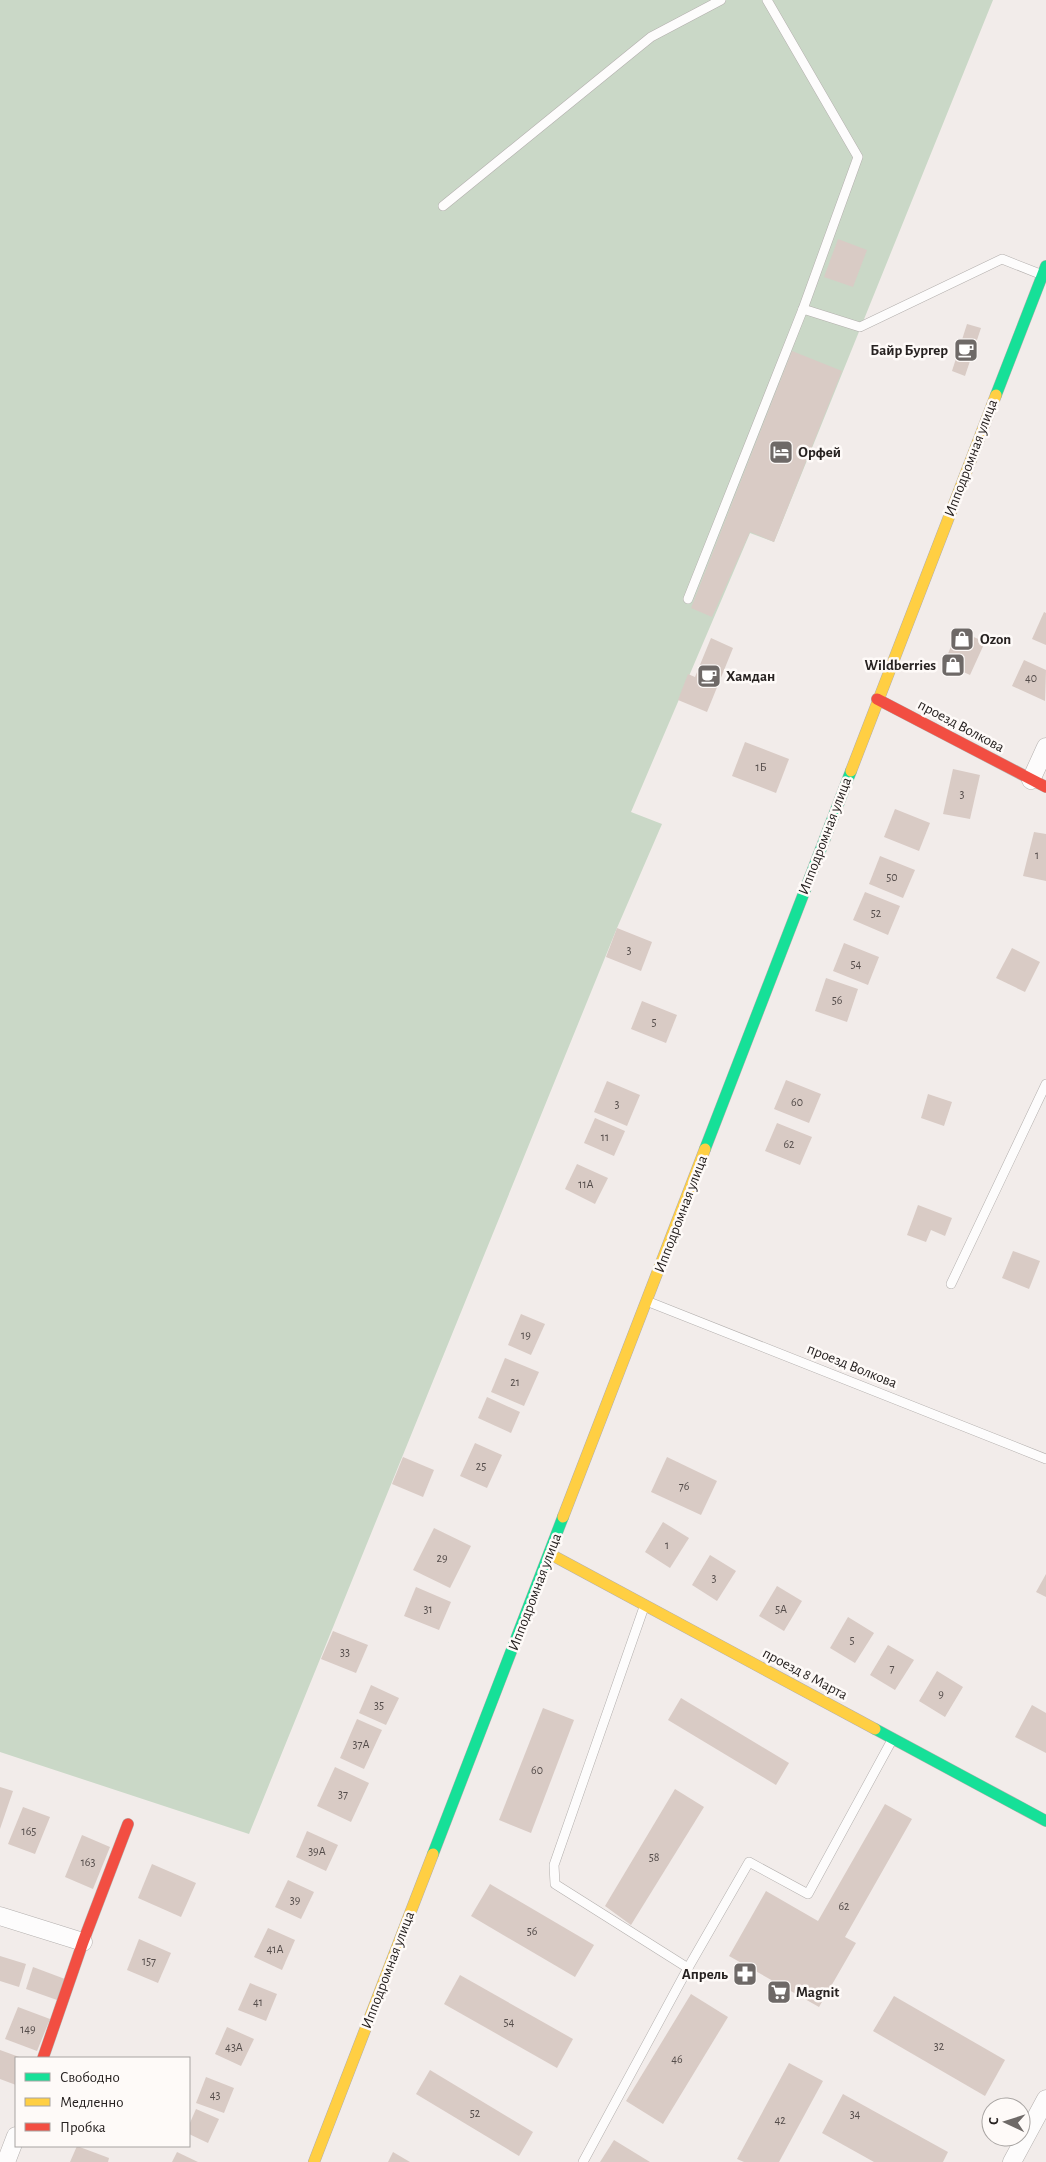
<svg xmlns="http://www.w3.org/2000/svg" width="1046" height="2162" font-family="'Alegreya Sans',sans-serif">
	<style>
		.green { fill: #cad8c7 }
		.building { fill: #d9cbc5 }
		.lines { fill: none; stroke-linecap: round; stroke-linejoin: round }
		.lane-casing { stroke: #b3afad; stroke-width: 10 }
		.street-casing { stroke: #b3afad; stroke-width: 19 }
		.fast-casing { stroke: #b3afad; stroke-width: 12 }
		.slow-casing { stroke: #b3afad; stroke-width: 12 }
		.jam-casing { stroke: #b3afad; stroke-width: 12 }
		.lane { stroke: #fdfcfc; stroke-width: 9 }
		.street { stroke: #fdfcfc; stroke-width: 18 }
		.fast { stroke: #16e098; stroke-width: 11 }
		.slow { stroke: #ffcf43; stroke-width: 11 }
		.jam { stroke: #f24e42; stroke-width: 11 }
		.labels { text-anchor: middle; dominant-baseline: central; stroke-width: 5; stroke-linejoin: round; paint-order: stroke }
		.number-label { font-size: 12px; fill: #544c4a }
		.poi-label { font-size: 15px; font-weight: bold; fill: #272221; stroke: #fefaf8; text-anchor: start }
		.street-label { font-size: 15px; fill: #272221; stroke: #fefaf8 }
	</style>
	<rect width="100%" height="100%" fill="#f2ecea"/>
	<path class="green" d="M0,0H993L774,542L750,533L631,812L662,824L617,928L249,1834L0,1752Z"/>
	<g class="building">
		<path d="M838,239L867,250L853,287L824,277Z"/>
		<path d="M967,324L981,328L965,376L952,371Z"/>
		<path d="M792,351L842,371L774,542L750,532L712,617L691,608Z"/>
		<path d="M1044,612L1046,613V645L1032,639Z"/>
		<path d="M958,630L985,642L970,675L944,663Z"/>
		<path d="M711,638L733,648L707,712L678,700L688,674L695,677Z"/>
		<path d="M1024,660L1046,670L1045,701L1012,686Z"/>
		<path d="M745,742L789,759L776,793L732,776Z"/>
		<path d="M953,769L980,775L970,819L943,814Z"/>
		<path d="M895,809L930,823L919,851L884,837Z"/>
		<path d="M1034,832L1046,834V881L1023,876Z"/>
		<path d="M880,856L915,870L903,898L869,884Z"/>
		<path d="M865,892L900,906L888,935L853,920Z"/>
		<path d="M617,928L652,942L641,971L606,957Z"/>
		<path d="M844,943L879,957L868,985L833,971Z"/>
		<path d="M1012,948L1040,962L1025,992L996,978Z"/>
		<path d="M826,978L858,989L847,1022L815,1011Z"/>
		<path d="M642,1001L677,1015L666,1043L631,1029Z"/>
		<path d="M786,1080L821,1094L809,1123L774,1109Z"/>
		<path d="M607,1081L640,1095L627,1126L594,1112Z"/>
		<path d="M928,1094L952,1102L944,1126L921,1118Z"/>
		<path d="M595,1118L625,1131L614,1156L584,1143Z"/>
		<path d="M777,1123L812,1137L800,1165L765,1151Z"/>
		<path d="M577,1164L608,1178L595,1204L565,1189Z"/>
		<path d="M918,1205L952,1218L945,1236L931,1230L926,1242L907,1235Z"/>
		<path d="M1013,1251L1040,1261L1029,1289L1002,1278Z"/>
		<path d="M521,1314L545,1324L531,1355L508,1345Z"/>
		<path d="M505,1358L539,1372L524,1406L491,1392Z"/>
		<path d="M487,1397L520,1412L511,1433L478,1418Z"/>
		<path d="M475,1443L502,1455L487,1488L460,1476Z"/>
		<path d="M403,1457L434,1470L423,1497L392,1484Z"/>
		<path d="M667,1457L717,1481L701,1515L651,1492Z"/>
		<path d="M663,1522L689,1538L670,1568L645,1552Z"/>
		<path d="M434,1528L471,1546L450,1588L413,1570Z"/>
		<path d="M710,1555L736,1571L717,1601L692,1585Z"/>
		<path d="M1046,1574V1597L1036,1592Z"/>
		<path d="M777,1586L802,1601L784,1631L759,1616Z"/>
		<path d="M416,1587L451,1602L439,1630L404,1616Z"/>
		<path d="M848,1617L874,1633L855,1663L830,1648Z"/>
		<path d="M333,1631L368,1645L356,1673L321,1659Z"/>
		<path d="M888,1645L914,1660L895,1690L870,1675Z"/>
		<path d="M937,1671L963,1687L945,1717L919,1701Z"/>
		<path d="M371,1685L399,1698L386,1725L359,1713Z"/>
		<path d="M681,1698L789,1763L776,1785L668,1720Z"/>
		<path d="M1032,1705L1046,1713V1753L1015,1737Z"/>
		<path d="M543,1708L574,1720L531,1833L499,1820Z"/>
		<path d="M357,1719L382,1730L364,1769L340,1758Z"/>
		<path d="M335,1767L369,1783L351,1822L317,1806Z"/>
		<path d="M0,1787L13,1791L0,1829Z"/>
		<path d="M675,1789L704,1807L631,1925L605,1906Z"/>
		<path d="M885,1804L912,1819L845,1937L856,1943L819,2007L729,1956L766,1891L818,1921Z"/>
		<path d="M23,1807L50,1817L35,1854L8,1844Z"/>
		<path d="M307,1831L338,1845L326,1871L296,1857Z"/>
		<path d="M82,1835L110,1847L93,1889L65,1877Z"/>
		<path d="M152,1864L196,1883L181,1917L138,1898Z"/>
		<path d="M288,1880L314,1892L301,1919L275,1907Z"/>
		<path d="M490,1884L594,1945L575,1977L471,1916Z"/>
		<path d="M268,1928L295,1940L282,1970L254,1957Z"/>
		<path d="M139,1939L171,1953L158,1983L127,1970Z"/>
		<path d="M0,1956L26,1964L19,1987L0,1981Z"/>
		<path d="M33,1967L65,1979L57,2000L26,1989Z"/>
		<path d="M460,1975L573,2039L557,2068L444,2004Z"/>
		<path d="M250,1983L277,1994L266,2021L238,2010Z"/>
		<path d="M691,1994L728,2017L663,2124L626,2101Z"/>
		<path d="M894,1996L1005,2060L985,2096L873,2031Z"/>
		<path d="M18,2007L50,2019L37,2051L5,2039Z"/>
		<path d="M227,2027L254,2039L241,2066L215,2054Z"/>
		<path d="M0,2050L22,2058H16V2085L0,2079Z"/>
		<path d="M789,2063L823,2081L779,2162H744L737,2159Z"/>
		<path d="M430,2070L533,2132L519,2156L416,2094Z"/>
		<path d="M206,2077L234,2088L224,2113L196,2103Z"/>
		<path d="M843,2094L948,2152L943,2162H874L822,2133Z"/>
		<path d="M196,2109L219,2119L208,2143L189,2134V2125Z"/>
		<path d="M614,2140L650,2162H600Z"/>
		<path d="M77,2146L109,2158L108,2162H70Z"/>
		<path d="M177,2152L198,2162H172Z"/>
		<path d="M393,2152L410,2162H388Z"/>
	</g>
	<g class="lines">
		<g class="lane-casing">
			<g id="lane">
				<path d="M767,0L858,157L803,309"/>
				<path d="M443,206L651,37L721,0"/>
				<path d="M688,599L803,309L860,327L1002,259L1040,274"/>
				<path d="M951,1284L1046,1084"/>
				<path d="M649,1302L1046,1459"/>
				<path d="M644,1607L554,1865L555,1884L688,1968"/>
				<path d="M583,2162L688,1968L749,1862L808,1894L892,1740"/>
			</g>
		</g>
		<g class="street-casing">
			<g id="street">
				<path d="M1031,780L1046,747"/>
				<path d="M0,1916L83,1942"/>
				<path d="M6,2162L16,2136"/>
				<path d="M1012,2162L1046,2099"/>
			</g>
		</g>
		<g class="fast-casing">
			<g id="fast">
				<path d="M996,395L1046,266"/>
				<path d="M705,1149L851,771"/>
				<path d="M875,1729L1046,1821"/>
				<path d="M433,1854L563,1517"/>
			</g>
		</g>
		<g class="slow-casing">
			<g id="slow">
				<path d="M851,771L996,395"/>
				<path d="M563,1517L705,1149"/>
				<path d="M550,1554L875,1729"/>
				<path d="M314,2162L433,1854"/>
			</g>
		</g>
		<g class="jam-casing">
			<g id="jam">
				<path d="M877,699L1046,787"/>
				<path d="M43,2058L83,1942L128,1824"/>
			</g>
		</g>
		<use href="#lane" class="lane"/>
		<use href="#street" class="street"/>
		<use href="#fast" class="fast"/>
		<use href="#slow" class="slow"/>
		<use href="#jam" class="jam"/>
	</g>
	<defs>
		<g id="cafe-square" transform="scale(1.25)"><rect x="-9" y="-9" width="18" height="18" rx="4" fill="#6e6967" stroke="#fefaf8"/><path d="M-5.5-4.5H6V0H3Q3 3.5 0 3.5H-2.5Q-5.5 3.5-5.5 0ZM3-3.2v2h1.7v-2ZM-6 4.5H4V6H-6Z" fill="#fff"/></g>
		<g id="hotel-square" transform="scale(1.25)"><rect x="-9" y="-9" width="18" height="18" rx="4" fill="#6e6967" stroke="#fefaf8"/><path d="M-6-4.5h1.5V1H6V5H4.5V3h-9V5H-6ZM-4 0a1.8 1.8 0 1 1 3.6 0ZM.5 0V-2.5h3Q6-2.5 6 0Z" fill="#fff"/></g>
		<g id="shop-square" transform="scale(1.25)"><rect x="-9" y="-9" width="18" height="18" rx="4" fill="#6e6967" stroke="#fefaf8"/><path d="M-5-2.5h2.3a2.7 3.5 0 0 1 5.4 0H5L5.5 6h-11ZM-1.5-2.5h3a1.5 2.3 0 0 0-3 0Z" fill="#fff"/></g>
		<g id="pharmacy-square" transform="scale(1.25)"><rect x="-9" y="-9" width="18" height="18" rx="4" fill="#6e6967" stroke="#fefaf8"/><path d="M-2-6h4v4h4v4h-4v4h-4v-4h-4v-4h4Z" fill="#fff"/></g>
		<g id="supermarket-square" transform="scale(1.25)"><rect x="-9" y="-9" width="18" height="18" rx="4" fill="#6e6967" stroke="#fefaf8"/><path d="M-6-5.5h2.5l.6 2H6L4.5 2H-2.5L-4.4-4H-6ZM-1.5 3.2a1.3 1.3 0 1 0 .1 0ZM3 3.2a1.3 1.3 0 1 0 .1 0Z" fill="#fff"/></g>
	</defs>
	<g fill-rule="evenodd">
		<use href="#cafe-square" x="966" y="350"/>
		<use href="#hotel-square" x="781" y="452"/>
		<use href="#shop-square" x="962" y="639"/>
		<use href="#shop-square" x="953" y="665"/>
		<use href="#cafe-square" x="709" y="676"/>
		<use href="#pharmacy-square" x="745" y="1974"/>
		<use href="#supermarket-square" x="779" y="1992"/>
	</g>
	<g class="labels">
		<g class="number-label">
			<text x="1031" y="678">40</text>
			<text x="761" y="767">1Б</text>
			<text x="962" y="794">3</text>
			<text x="1037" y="855">1</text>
			<text x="892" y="877">50</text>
			<text x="876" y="913">52</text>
			<text x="629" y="950">3</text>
			<text x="856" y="964">54</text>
			<text x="837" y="1000">56</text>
			<text x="654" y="1022">5</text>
			<text x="797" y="1102">60</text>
			<text x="617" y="1104">3</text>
			<text x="605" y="1137">11</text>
			<text x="789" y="1144">62</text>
			<text x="586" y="1184">11А</text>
			<text x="526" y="1335">19</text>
			<text x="515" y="1382">21</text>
			<text x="481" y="1466">25</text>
			<text x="684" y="1486">76</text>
			<text x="667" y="1545">1</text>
			<text x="442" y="1558">29</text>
			<text x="714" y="1578">3</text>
			<text x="428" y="1609">31</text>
			<text x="781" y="1609">5А</text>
			<text x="852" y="1640">5</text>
			<text x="345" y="1652">33</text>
			<text x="892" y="1668">7</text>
			<text x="941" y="1694">9</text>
			<text x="379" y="1705">35</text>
			<text x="361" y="1744">37А</text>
			<text x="537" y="1770">60</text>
			<text x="343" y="1794">37</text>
			<text x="29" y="1831">165</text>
			<text x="317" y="1851">39А</text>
			<text x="654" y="1857">58</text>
			<text x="88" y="1862">163</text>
			<text x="295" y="1900">39</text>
			<text x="844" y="1906">62</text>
			<text x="532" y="1931">56</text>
			<text x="275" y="1949">41А</text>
			<text x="149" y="1961">157</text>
			<text x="258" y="2002">41</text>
			<text x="509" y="2022">54</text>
			<text x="28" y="2029">149</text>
			<text x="939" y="2046">32</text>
			<text x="234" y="2047">43А</text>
			<text x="677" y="2059">46</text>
			<text x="215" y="2095">43</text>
			<text x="475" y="2113">52</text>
			<text x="855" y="2114">34</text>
			<text x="780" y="2120">42</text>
		</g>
		<g class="poi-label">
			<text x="948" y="350" text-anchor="end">Байр Бургер</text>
			<text x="798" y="452">Орфей</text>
			<text x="980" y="639">Ozon</text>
			<text x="936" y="665" text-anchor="end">Wildberries</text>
			<text x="726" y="676">Хамдан</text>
			<text x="728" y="1974" text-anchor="end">Апрель</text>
			<text x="796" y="1992">Magnit</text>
		</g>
		<g class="street-label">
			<text transform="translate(971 458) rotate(-69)">Ипподромная улица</text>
			<text transform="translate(961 726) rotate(28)">проезд Волкова</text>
			<text transform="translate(825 836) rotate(-69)">Ипподромная улица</text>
			<text transform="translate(681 1214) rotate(-69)">Ипподромная улица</text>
			<text transform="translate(852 1366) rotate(22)">проезд Волкова</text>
			<text transform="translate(535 1592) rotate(-69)">Ипподромная улица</text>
			<text transform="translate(805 1674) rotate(28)">проезд 8 Марта</text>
			<text transform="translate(388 1970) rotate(-69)">Ипподромная улица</text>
		</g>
	</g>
	<rect x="15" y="2057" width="175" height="90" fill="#fefaf8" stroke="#a8a4a2"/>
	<rect x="25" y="2073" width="25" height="8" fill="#16e098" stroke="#a8a4a2"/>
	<text x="60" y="2082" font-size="15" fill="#272221">Свободно</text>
	<rect x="25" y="2098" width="25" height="8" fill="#ffcf43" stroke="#a8a4a2"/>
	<text x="60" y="2107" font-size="15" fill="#272221">Медленно</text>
	<rect x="25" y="2123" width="25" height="8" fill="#f24e42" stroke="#a8a4a2"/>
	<text x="60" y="2132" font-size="15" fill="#272221">Пробка</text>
	<g transform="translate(1006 2122) rotate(274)"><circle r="24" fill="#fefaf8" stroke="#a8a4a2"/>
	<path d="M0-4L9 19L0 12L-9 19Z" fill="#6e6967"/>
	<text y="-8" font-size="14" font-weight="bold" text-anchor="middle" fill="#272221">С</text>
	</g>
</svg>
